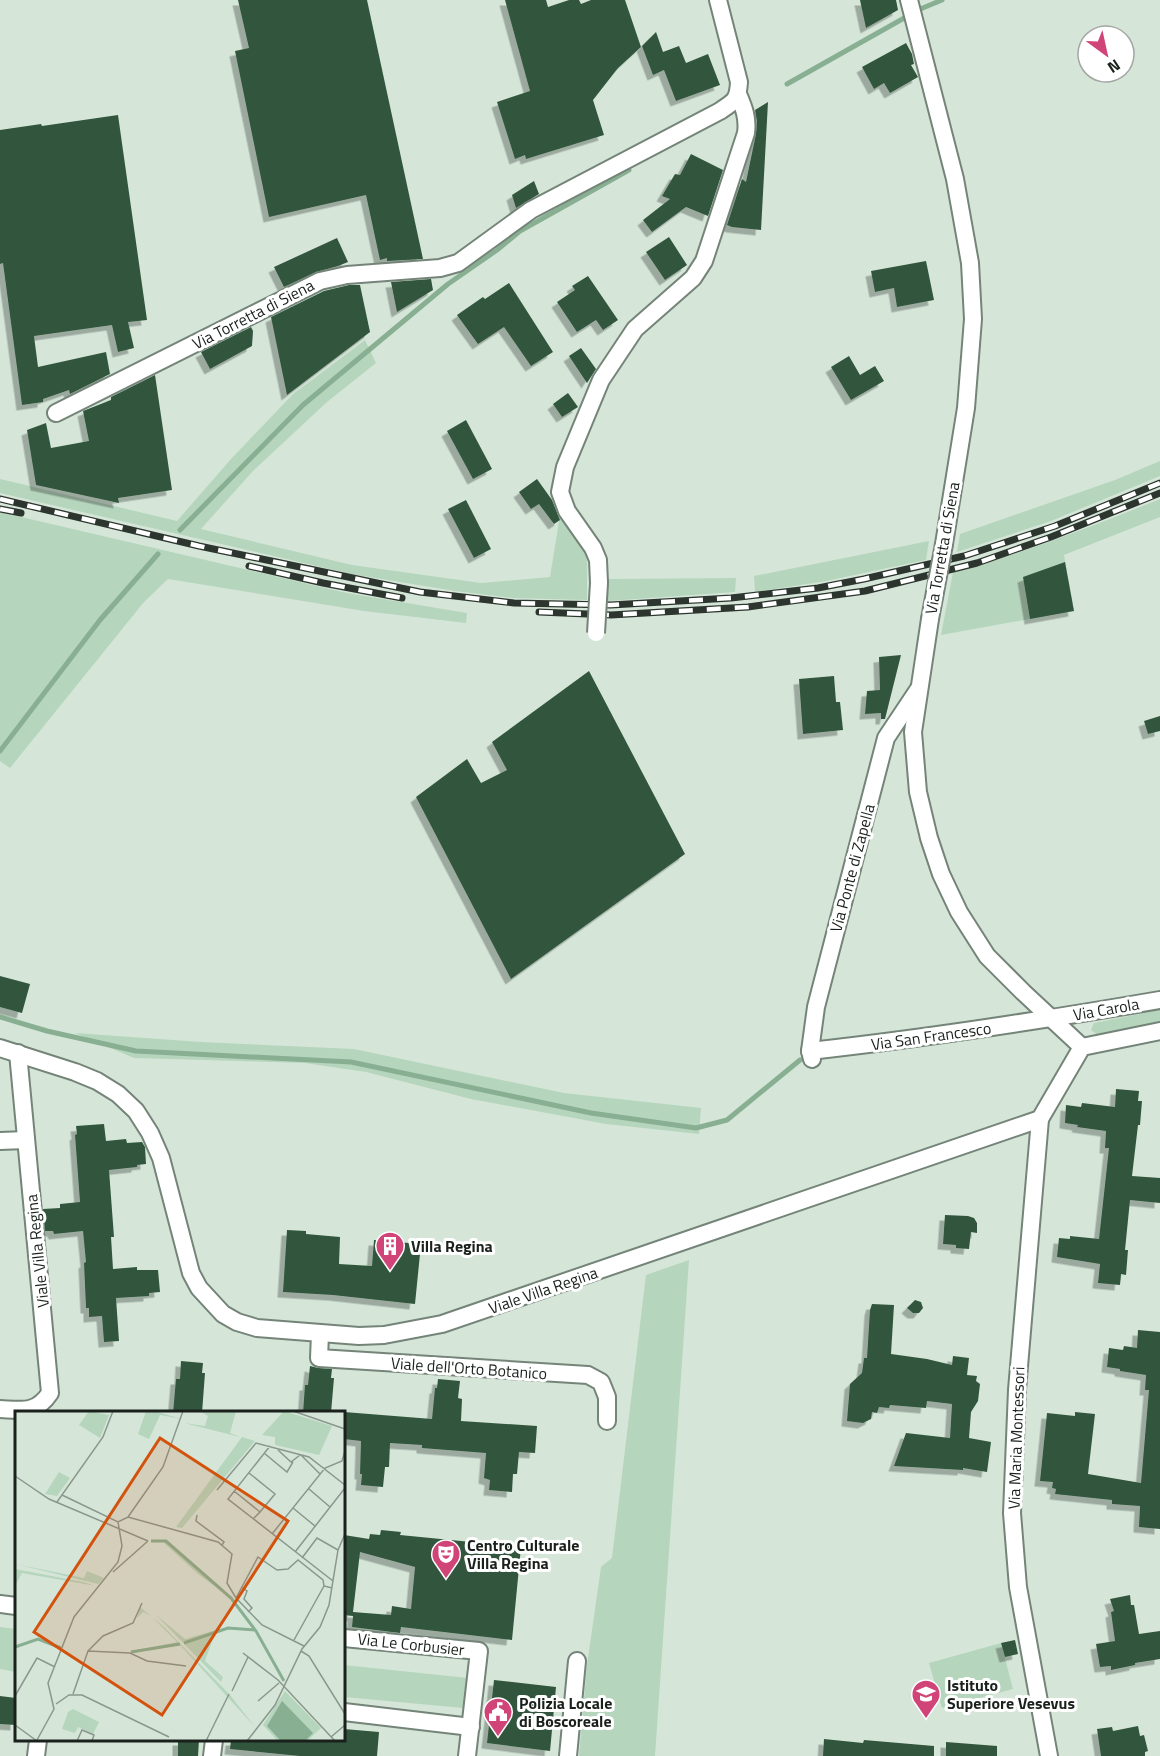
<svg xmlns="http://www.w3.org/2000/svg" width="1160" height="1756" font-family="'Titillium Web',sans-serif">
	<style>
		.green { fill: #b6d5bd }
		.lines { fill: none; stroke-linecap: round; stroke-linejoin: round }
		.stream { stroke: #88af92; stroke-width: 5 }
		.building { fill: #32563c; fill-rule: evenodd; filter: url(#shadow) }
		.street-casing { stroke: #748478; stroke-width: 20 }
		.street { stroke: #fff; stroke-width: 16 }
		.rail-casing { stroke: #2d352f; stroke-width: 7 }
		.rail { stroke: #fff; stroke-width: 4.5; stroke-dasharray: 14; stroke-linecap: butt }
		.street-bridge-casing { stroke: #748478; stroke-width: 20; stroke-linecap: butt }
		.street-bridge { stroke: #fff; stroke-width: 16 }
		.labels { text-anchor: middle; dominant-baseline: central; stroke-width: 6; stroke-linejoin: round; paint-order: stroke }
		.street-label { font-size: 16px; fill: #1a211c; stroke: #fff }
		.poi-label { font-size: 16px; font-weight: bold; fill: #1a211c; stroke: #fff; text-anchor: start }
		.inset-river { fill: none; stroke: #88af92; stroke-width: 3 }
		.inset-road { fill: none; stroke: #8a978d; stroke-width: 1.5 }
		.view { fill: #d3530e; fill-opacity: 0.15; stroke: #d3530e; stroke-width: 3 }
		.inset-edge { fill: none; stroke: #1a211c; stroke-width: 3 }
	</style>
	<defs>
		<filter id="shadow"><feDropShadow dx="-5.5" dy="5.5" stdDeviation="0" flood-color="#0004"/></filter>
	</defs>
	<rect width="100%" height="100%" fill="#d5e6d9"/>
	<g class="green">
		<path d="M365,340L376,363L327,402L253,471L201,529L352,565L481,583L550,577L560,515L586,552L587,563V600L513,598L455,591L351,574L0,493V479L177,521L231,459L293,394Z"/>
		<path d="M1160,461V476L1051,521L957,552L960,534L1115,480Z"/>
		<path d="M1160,499V517L1064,555L1074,611L941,635L953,572C1024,553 1091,527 1160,499Z"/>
		<path d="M0,512L347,593L467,613L466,623L364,611L168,579L144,602L10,768L0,761Z"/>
		<path d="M929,541L926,560L826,581L755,592L754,576Z"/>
		<path d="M736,578L735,592L608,601L607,579Z"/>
		<path d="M1160,1010V1024L1099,1036L1091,1030L1094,1023Z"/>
		<path d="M75,1033L201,1042L354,1049L564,1093L701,1108L699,1134L606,1124L471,1099L366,1072L305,1063L134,1058Z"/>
		<path d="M689,1260L655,1756H579L587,1665L601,1567L612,1558L646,1275Z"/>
		<path d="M0,1627L16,1629V1672L0,1669Z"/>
		<path d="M1001,1643L1013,1689L942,1708L929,1663Z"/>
		<path d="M344,1665L468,1678L463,1708L344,1697Z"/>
	</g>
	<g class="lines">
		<g class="stream">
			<path d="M918,10L942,0"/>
			<path d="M787,84L906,17"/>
			<path d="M180,530L303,405L448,284L497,250L520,231L629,170"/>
			<path d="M0,751L100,620L158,554"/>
			<path d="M0,1017L47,1031L136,1051L351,1062L591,1113L696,1128L727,1120L800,1060"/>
		</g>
	</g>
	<g class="building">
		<path d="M238,0H367L423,259L387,261V258L380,260L366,195L269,217L235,51L249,48Z"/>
		<path d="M505,0H546L548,7L569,0H579L581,4L591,0H625L641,47L618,68L593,100L604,135L526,159L525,155L515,159L497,102L530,91Z"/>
		<path d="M860,0H896L898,10L866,28Z"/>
		<path d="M656,32L663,52L679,46L686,63L708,54L720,85L676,101L664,70L653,75L642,46Z"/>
		<path d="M906,43L912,54L914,64L911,65L918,77L890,93L884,83L874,89L862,67Z"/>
		<path d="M768,102L761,230L732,227L727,225L742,179L746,182L756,134L757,121L755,110Z"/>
		<path d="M118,115L147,320L128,322L134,348L118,352L112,325L34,336L38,367L106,352L110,374L70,394L69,390L43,399V402L22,405L3,263L0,264V130L41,124L42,126Z"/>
		<path d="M691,154L723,170L708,216L686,207L652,232L643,220L670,199L662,196L675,174L680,175Z"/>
		<path d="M534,181L539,194L516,208L512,195Z"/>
		<path d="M669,237L687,265L665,280L646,252Z"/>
		<path d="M337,238L348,262L338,266L316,272L284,287L274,267Z"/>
		<path d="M926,261L934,300L897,307L894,288L875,292L871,271Z"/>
		<path d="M588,276L618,320L603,330L596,320L577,332L557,302L575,290L572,286Z"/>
		<path d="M431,279L433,290L397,312L391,282Z"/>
		<path d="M509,283L553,352L531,366L504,327L478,344L457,315L483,297L485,299Z"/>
		<path d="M349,285H360L370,332L287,395L271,317L324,291Z"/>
		<path d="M251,327L253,331L252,346L210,369L201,352Z"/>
		<path d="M581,348L596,369L587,383L569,356Z"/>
		<path d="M849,356L860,375L875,366L884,381L851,400L831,367Z"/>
		<path d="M155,375L172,490L118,498L119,503L36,485L27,430L46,423L51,448L89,441L83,411L111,400V397Z"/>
		<path d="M568,393L578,407L562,417L553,404Z"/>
		<path d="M466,420L492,469L473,479L447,431Z"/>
		<path d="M537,479L552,500L560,520L554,524L539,504L531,509L519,492Z"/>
		<path d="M466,500L491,549L474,558L448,509Z"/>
		<path d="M1065,562L1074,611L1030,619L1023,577Z"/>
		<path d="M901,655L885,719H881V713L865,714L867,691L880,690L879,657Z"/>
		<path d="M589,671L685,854L511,979L416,797L467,759L481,783L507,770L492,742Z"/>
		<path d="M834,676L836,702H840L843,730L803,734L799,679Z"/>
		<path d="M1160,716V731L1148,734L1144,721Z"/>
		<path d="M0,976L30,984L22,1013L0,1007Z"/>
		<path d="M1116,1089L1139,1091L1138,1101H1142L1140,1125H1138L1132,1176L1160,1178V1203L1130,1200L1125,1250H1128L1126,1275L1121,1274L1120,1285L1098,1283L1100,1264L1057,1257L1059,1238L1070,1239V1236L1099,1239L1109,1148H1105L1106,1131L1077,1127L1078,1125L1065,1123L1066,1105L1081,1107L1082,1103L1115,1107Z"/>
		<path d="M104,1124L106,1141L126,1139L127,1143L142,1142L145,1147L146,1164L137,1165V1167L109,1170L114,1237H111L113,1269L137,1267V1270H158L160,1292L149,1293V1296L116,1298L119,1341L104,1342L102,1316L89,1317V1308H86L84,1263L86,1262L83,1231L54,1234L53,1231H45L43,1209L60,1208V1204L80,1202L75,1135L77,1134L76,1126Z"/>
		<path d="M945,1215L968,1216L974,1218L977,1223V1233L971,1232L969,1249L956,1248V1245L943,1244Z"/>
		<path d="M287,1230L306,1231V1234L340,1237L339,1264L372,1266L374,1240L421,1244L415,1304L333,1295L283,1292Z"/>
		<path d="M915,1300L921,1302L923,1308L919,1313H913L907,1308Z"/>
		<path d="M872,1304L894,1305L891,1354L927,1359L952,1365L953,1356L969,1358L967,1375L977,1376L976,1381L980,1384L978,1401L971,1412L969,1438L991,1442L987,1472L963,1468V1470L894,1466L906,1433L950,1438L952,1404L927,1401L926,1408L890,1405L889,1408L879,1407L877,1413L872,1412L871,1419L863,1423L847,1421L850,1384L862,1373L864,1358H867L870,1310Z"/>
		<path d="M1138,1330L1160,1332V1529L1139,1527L1140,1506L1112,1504V1500L1055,1494L1056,1489L1052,1488L1053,1482L1040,1481L1047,1413L1075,1416V1412L1095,1414L1088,1474L1141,1483L1149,1390H1145L1146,1375L1120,1371V1369L1107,1367L1109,1348L1123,1350L1124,1346L1137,1348Z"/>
		<path d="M181,1361L203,1363L202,1373H205L202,1413H173L176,1379H180Z"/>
		<path d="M310,1366L318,1368L332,1369L331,1378H334L331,1413H303L305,1385H308Z"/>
		<path d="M438,1379L460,1381L458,1398L462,1399L461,1421L537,1426L535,1453L519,1452L517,1474H513L512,1492L489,1490L490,1480L484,1478L486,1453L422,1448V1445L390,1443L389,1467H385L383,1487L361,1485L362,1474H360L361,1441L344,1439V1412L432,1419L435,1388H437Z"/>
		<path d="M381,1530L401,1532L400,1535L521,1547L512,1640L401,1627L400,1633L352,1627L353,1616L344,1615V1535L369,1539L370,1534L380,1535ZM360,1552L415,1567L411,1609L392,1606L391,1615L353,1612Z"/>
		<path d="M1130,1595L1131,1605H1134L1139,1634L1160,1631V1659L1135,1663V1665L1111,1670V1666L1100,1667L1096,1644L1115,1641L1111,1612L1114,1611L1110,1599Z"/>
		<path d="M1015,1640L1018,1654L1005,1657L1001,1643Z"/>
		<path d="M494,1680L556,1687L550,1751L487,1743Z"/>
		<path d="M0,1696L16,1698V1725L0,1724Z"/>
		<path d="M1138,1726L1140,1736L1144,1735L1148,1751L1145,1752V1756H1101L1097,1729L1112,1727L1113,1731Z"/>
		<path d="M344,1729L379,1732L377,1756H300L230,1749L231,1740H344Z"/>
		<path d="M824,1739L863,1743L864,1740L934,1746V1756H823Z"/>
		<path d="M178,1740H199L198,1756H178Z"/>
		<path d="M946,1742L997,1746V1756H946Z"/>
	</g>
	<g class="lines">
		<g class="street-casing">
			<g id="street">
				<path d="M909,0L955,179L970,263L973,319L966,408L944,544"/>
				<path d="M56,413L320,281L347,275L440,268L458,263L531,210L720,111C735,101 738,100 739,82L718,0"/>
				<path d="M599,583L598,560L593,548L567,511L560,492L565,467L601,380L635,329L693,278L704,261L746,133C748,118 744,108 738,94"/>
				<path d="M930,619L913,732L918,792L929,838L941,874L959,912L987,956L1023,992L1082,1047"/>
				<path d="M0,1048L75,1072L97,1081L118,1094L136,1111L150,1133L161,1158L191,1273L199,1288L223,1314L237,1322L257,1328L359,1336L384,1335L442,1324L1040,1119L1082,1047L1160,1031"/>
				<path d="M810,1051C927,1038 1044,1020 1160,1000"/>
				<path d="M812,1059L810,1051L816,1007L886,738L918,690"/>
				<path d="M1040,1119L1017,1390L1012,1513L1018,1587L1049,1756"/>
				<path d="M0,1141L26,1140"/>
				<path d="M320,1334L319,1358L588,1375L601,1382L607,1397V1421"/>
				<path d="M0,1409C22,1410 36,1414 50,1393L18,1053"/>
				<path d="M0,1604L16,1606"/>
				<path d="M344,1638L479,1651L467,1756"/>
				<path d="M344,1712L471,1727"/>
				<path d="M36,1756L38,1740"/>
				<path d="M212,1756L214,1740"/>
				<path d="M568,1756L577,1661"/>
			</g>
		</g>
		<use href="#street" class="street"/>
		<g class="rail-casing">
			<g id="rail">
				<path d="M0,499L199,546L420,592L514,603L611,605L731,598L818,588L864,579L964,556L1055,526L1160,483"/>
				<path d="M0,509L21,513"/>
				<path d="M249,566L323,583L402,598"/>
				<path d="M539,612L611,615L748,607L865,591L977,563L1051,537L1160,493"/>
			</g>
		</g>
		<use href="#rail" class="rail"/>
		<g class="street-bridge-casing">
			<g id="street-bridge">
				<path d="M930,619L944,544"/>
				<path d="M596,633L599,583"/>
			</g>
		</g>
		<use href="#street-bridge" class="street-bridge"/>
	</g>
	<defs>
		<g id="building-pin" transform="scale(1.5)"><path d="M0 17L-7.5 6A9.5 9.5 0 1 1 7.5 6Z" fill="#d04477" stroke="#fff"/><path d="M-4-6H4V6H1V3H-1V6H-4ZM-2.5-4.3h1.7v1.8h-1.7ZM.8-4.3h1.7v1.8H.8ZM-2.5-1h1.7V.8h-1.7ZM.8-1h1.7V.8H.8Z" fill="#fff"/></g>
		<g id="theatre-pin" transform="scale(1.5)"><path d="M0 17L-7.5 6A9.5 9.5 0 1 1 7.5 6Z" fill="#d04477" stroke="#fff"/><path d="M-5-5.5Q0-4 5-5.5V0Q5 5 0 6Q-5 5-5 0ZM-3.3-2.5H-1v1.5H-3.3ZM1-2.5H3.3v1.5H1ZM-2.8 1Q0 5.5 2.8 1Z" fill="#fff"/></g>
		<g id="school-pin" transform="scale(1.5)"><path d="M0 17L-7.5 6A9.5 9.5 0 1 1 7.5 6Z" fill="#d04477" stroke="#fff"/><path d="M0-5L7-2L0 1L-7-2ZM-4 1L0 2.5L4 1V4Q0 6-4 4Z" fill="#fff"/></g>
		<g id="civic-pin" transform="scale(1.5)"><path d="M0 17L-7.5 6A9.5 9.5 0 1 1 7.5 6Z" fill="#d04477" stroke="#fff"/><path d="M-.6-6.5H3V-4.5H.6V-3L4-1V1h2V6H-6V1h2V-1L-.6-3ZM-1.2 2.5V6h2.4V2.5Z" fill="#fff"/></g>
	</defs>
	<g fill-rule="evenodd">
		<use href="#building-pin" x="390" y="1246"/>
		<use href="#theatre-pin" x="446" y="1554"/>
		<use href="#school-pin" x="926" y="1694"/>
		<use href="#civic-pin" x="498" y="1712"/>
	</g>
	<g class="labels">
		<g class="street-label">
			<text transform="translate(253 314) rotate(-27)">Via Torretta di Siena</text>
			<text transform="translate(942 548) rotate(-80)">Via Torretta di Siena</text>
			<text transform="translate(852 868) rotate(-75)">Via Ponte di Zapella</text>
			<text transform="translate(1106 1009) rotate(-10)">Via Carola</text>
			<text transform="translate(931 1036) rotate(-8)">Via San Francesco</text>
			<text transform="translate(37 1251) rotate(-96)">Viale Villa Regina</text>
			<text transform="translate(543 1290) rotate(-19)">Viale Villa Regina</text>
			<text transform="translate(469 1368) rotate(4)">Viale dell'Orto Botanico</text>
			<text transform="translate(1016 1438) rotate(-88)">Via Maria Montessori</text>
			<text transform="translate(411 1644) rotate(6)">Via Le Corbusier</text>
		</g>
		<g class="poi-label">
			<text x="411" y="1246">Villa Regina</text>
			<text x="467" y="1545">Centro Culturale<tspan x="467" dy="18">Villa Regina</tspan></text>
			<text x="947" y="1685">Istituto<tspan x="947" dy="18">Superiore Vesevus</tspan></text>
			<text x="519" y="1703">Polizia Locale<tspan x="519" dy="18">di Boscoreale</tspan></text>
		</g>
	</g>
	<g transform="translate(15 1411)">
		<rect width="330" height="330" fill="#d5e6d9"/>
		<path d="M74,0L94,4L85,27L64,14ZM131,0H139L167,8L145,4L134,28L123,23ZM185,0H221L215,22L225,26L169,12L190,15L193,5ZM269,0L317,15L304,44L260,34V26L247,24ZM227,26L240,30L167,117L161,116ZM44,61L55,67L42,85L30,83ZM151,129L208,178L213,185L183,163L149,132ZM0,153L69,167L72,160L89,167L83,173ZM0,158L68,171L81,175L7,162L0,175ZM125,196L149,216L215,284L240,316L165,234L131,240L132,237L162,231L136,205L128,201L122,207ZM140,203L170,228L201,219L190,250L208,266L206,271ZM270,280L306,317L292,330H263L248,314ZM58,298L84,311L78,323L63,316L60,322L47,318L53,301Z" fill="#b6d5bd"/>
		<path d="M267,290L298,322L290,330H266L252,315Z" fill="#88af92"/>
		<path class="inset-river" d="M136,130H151L216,187L241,220L269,270M169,232L213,217L240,219M0,236L23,228L46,237M116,241L165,233"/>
		<path class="inset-road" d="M278,0L330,18M255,35L213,88L318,170M263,39L276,51L285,44M249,42L272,61L278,51M286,44L305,63M234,62L260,83L245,101M0,65L34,88L133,130M294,78L315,96M202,79L241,32L294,46L330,74M219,80L245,101L238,108M47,84L103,111L113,106L203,131L217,143L212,172L221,187L247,214L289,235M42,91L88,26L98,0M278,97L300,115M182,104L181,110L209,131L207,134M113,106L148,56L168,0M257,123L310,57L327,50L330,40M280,141L330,77M287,147L302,127L323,139M98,161L133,130M226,176L232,180L229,188L237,197L233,201M221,187L243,146L262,159L273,158L283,149L308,169L309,175L317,177M279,229L309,175M73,240L88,225L118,212L127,192M286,240L294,245L330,303M228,242L263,269L320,330M217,280L233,246M58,283L73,240L115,242L132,250L171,255M0,285L22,247L40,256M243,290L264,272M41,293L54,284H67L154,326M0,314L22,330M316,326L330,314M22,329L39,298L33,272L59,206L103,151L107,135L103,111M62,330L67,319L79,324L77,330M191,330L214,283M232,330L260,294L287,238L305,216L314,194L323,139L330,123"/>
		<path class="view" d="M145,27L273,110L147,304L19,221Z"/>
		<rect width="330" height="330" class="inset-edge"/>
	</g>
	<g transform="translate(1106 54) rotate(147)"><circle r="28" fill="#ffffff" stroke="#a3a6a4" stroke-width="1.5"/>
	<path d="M0-4.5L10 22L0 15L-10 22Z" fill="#d04477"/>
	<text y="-9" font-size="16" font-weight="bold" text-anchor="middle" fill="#1a211c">N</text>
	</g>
</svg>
